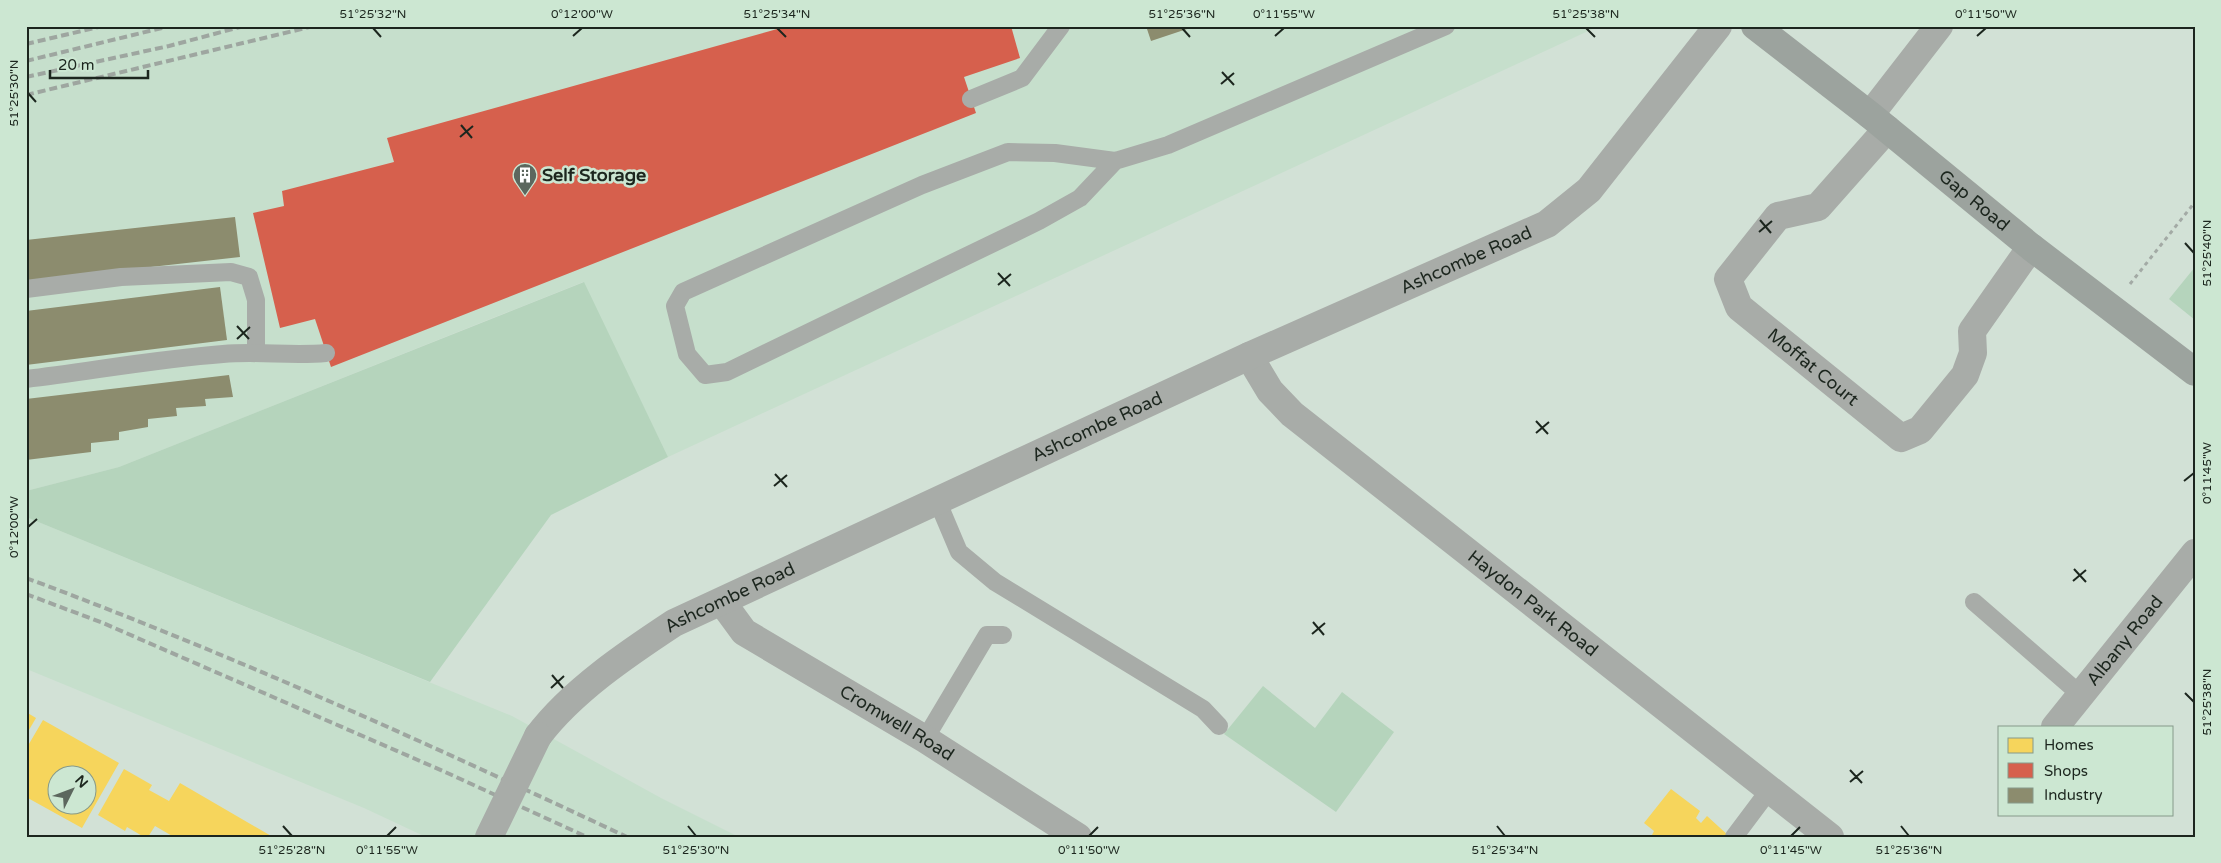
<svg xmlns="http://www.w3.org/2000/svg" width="2221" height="863" font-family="'Varela Round',sans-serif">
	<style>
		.built { fill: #c6dfcc }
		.green { fill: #b5d4bc }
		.homes { fill: #f6d55c; fill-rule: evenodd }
		.shops { fill: #d6604d }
		.industry { fill: #8c8c6e }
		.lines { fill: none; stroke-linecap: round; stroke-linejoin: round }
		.path { stroke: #a3aaa5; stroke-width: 3; stroke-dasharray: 4 4; stroke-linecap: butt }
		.service { stroke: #a8aca8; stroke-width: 18 }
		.minor { stroke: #a8aca8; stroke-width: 28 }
		.secondary { stroke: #9ca39e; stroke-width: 28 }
		.rail { stroke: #9ea6a0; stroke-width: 4; stroke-dasharray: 8 4; stroke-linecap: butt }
		.minor-bridge { stroke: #a8aca8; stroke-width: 28 }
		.ticks { fill: none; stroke: #1c261e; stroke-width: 2 }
		.labels { text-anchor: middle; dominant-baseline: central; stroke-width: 5; stroke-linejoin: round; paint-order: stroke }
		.poi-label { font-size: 18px; font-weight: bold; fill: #1c261e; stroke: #cce7d2; text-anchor: start }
		.street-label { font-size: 18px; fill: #1c261e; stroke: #cce7d2 }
		.neatline { fill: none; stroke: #1c261e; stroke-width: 2 }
		.ticks-label { font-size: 12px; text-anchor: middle; fill: #1c261e }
	</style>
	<rect width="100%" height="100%" fill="#d2e1d6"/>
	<g class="built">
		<path d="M26,26H1599L668,457L583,282L119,467L26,491Z"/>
		<path d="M26,517L512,716L661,798L739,837H426L364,808L29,670L26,668Z"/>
	</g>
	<g class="green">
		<path d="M2195,267V320L2169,299Z"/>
		<path d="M584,282L668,457L551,515L430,682L26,517V491L119,467Z"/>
		<path d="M1263,686L1315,728L1342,692L1394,732L1336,812L1224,734Z"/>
	</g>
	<g class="homes">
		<path d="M26,712L36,718L26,735Z"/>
		<path d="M43,720L119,763L82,828L26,797V749ZM58,776H88V806H58Z"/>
		<path d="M124,769L152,785L149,790L169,801L180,783L273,837H174L155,826L148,837H144L127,827L125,831L98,815Z"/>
		<path d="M1671,789L1700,811L1696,818L1701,823L1707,816L1730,837H1655L1652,835L1654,831L1644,823Z"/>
	</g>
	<path class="shops" d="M788,26H1011L1020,58L964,77L976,113L331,367L315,319L280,328L253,213L284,206L282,191L394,162L387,138Z"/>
	<g class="industry">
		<path d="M1146,26H1193V27L1151,41Z"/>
		<path d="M235,217L240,257L26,281V240Z"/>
		<path d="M220,287L227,340L26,365V311Z"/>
		<path d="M229,375L233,397L205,399L206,406L176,408L177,416L148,419V427L119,432V440L91,443V452L26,460V399Z"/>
	</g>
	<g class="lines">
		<path class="path" d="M2130,284L2195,202"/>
		<g class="service">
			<path d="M971,99L1022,78L1061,26"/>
			<path d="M1115,161L1080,198L1039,221L727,372L705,375L687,354L675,306L683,292L922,185L1008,152L1055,153L1115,161L1168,145L1446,26"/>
			<path d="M26,289L121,277L231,272L249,277L256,300V352"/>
			<path d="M26,379C92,371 157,359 223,354C258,351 291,356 326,353"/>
			<path d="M937,500L959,552L995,582L1203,709L1219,726"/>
			<path d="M1974,602L2081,695"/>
			<path d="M925,739L987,635H1003"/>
			<path d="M1734,837L1770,789"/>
		</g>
		<g class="minor">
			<path d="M1870,115L1939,26"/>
			<path id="s1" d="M1887,129L1818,207L1778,216L1728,279L1739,307L1901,438L1920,430L1965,375L1973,353L1972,331L2031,247"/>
			<path id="s2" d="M1249,356L1270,391L1292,414L1830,837"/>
			<path id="s3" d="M722,602L744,632L925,739L1078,837"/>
			<path id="s4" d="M2055,727L2195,553"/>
			<path id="s5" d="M538,736C572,691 627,654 674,623L1249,356L1547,224L1589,190L1718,26"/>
		</g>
		<path class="secondary" id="s6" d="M1755,26L1870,115L2031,247L2195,372"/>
		<g class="rail">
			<path d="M26,44L103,26"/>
			<path d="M26,61L170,26"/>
			<path d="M26,77L169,46L244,26"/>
			<path d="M26,95L314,26"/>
			<path d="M26,578C231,654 429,744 627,837"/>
			<path d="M26,594L103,623L443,771L587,837"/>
		</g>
		<path class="minor-bridge" d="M489,837L538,736"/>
	</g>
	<path class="ticks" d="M373,28L381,37M777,28L786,37M1182,28L1190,37M1586,28L1595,37M573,36L582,28M1275,36L1284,28M1977,36L1986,28M1222,72L1234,85M1221,84L1234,73M28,93L36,102M461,125L472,138M460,137L473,126M1760,220L1771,233M1759,232L1772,221M2185,243L2194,253M998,273L1010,286M998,285L1011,274M237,326L249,339M237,339L250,327M1536,421L1548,434M1536,433L1549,422M775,474L787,487M2184,481L2194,473M774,486L787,475M28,527L37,519M2074,569L2086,582M2073,581L2086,570M1313,622L1324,635M1312,634L1325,623M552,675L563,688M551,688L564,676M2185,693L2194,702M1850,770L1862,783M1850,782L1863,771M283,826L292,836M688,826L696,836M1497,826L1505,836M1901,826L1909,836M387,836L396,827M1089,836L1098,827M1791,836L1800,827"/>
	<defs>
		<g id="building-pin" transform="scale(1.25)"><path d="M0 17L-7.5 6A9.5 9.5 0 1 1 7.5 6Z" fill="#5c675e" stroke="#cce7d2"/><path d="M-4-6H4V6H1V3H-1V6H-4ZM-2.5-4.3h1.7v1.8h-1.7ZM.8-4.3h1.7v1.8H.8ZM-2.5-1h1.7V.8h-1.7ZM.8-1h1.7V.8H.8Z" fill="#fff"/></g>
	</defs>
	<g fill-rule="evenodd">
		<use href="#building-pin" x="525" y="175"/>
	</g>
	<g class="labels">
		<g class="poi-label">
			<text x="542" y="175">Self Storage</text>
		</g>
		<g class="street-label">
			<text stroke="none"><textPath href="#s6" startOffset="280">Gap Road</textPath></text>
			<text stroke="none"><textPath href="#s5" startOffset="1049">Ashcombe Road</textPath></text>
			<text stroke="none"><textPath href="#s1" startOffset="351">Moffat Court</textPath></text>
			<text stroke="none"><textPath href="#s5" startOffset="644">Ashcombe Road</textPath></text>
			<text stroke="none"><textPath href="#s5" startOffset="239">Ashcombe Road</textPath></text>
			<text stroke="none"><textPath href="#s2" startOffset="379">Haydon Park Road</textPath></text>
			<text stroke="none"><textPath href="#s4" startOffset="111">Albany Road</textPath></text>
			<text stroke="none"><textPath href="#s3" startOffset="215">Cromwell Road</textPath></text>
		</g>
	</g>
	<rect width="2221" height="863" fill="none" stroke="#cce7d2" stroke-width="55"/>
	<rect x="1998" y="726" width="175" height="90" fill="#cce7d2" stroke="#869a8a"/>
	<rect x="2008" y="738" width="25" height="15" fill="#f6d55c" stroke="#869a8a"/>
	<text x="2044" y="750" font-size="15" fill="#1c261e">Homes</text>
	<rect x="2008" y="763" width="25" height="15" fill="#d6604d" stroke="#869a8a"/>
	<text x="2044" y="776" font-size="15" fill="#1c261e">Shops</text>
	<rect x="2008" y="788" width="25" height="15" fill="#8c8c6e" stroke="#869a8a"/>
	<text x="2044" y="800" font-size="15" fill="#1c261e">Industry</text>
	<g transform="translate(72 790) rotate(48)"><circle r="24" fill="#cce7d2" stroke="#869a8a"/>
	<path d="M0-4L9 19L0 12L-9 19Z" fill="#5c675e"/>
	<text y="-8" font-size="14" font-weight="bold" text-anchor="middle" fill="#1c261e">N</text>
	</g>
	<path d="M50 70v8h98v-8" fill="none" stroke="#1c261e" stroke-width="2.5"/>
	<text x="58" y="70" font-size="15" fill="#1c261e" stroke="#cce7d2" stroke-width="4" paint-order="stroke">20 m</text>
	<rect x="28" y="28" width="2166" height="808" class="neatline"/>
	<g class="ticks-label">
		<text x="373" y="18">51°25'32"N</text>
		<text x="582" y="18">0°12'00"W</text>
		<text x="777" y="18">51°25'34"N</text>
		<text x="1182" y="18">51°25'36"N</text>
		<text x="1284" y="18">0°11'55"W</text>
		<text x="1586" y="18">51°25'38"N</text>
		<text x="1986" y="18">0°11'50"W</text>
		<text transform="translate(14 93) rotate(-90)" y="4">51°25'30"N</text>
		<text transform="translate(2207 253) rotate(-90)" y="4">51°25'40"N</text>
		<text transform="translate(2207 473) rotate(-90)" y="4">0°11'45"W</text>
		<text transform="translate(14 527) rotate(-90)" y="4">0°12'00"W</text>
		<text transform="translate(2207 702) rotate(-90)" y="4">51°25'38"N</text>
		<text x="292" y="854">51°25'28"N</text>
		<text x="387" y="854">0°11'55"W</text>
		<text x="696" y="854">51°25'30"N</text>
		<text x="1089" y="854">0°11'50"W</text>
		<text x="1505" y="854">51°25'34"N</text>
		<text x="1791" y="854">0°11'45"W</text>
		<text x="1909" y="854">51°25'36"N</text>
	</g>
</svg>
